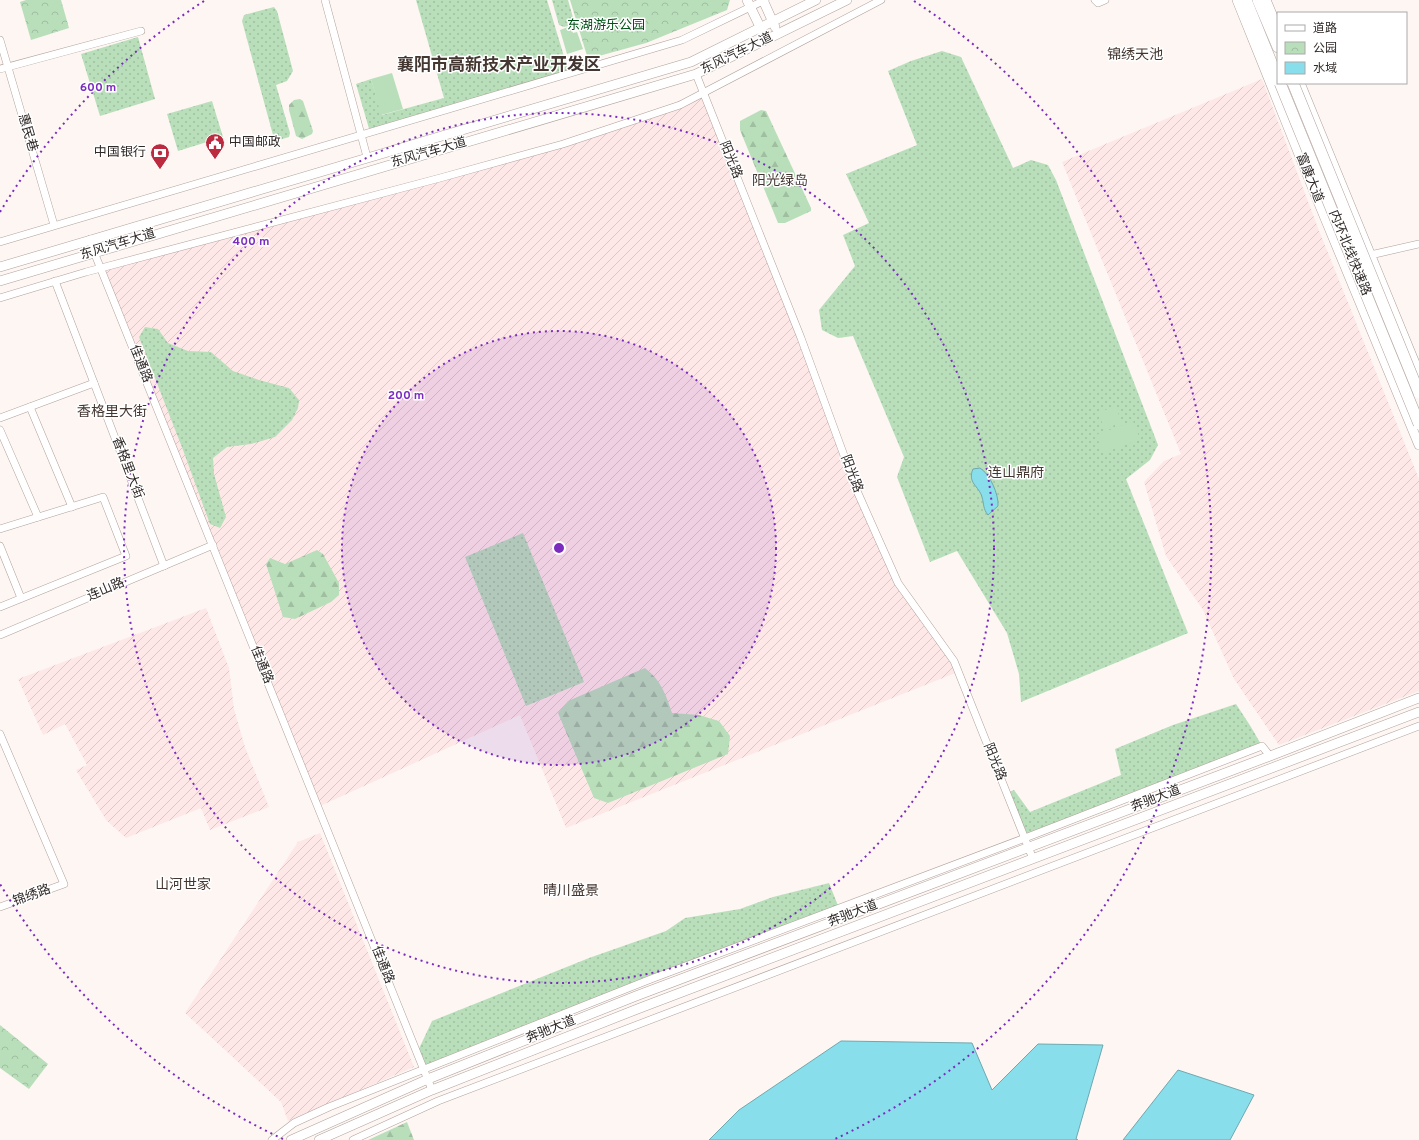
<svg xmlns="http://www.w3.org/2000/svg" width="1419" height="1140" font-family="Overpass,'Noto Sans SC',sans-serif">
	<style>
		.industrial { fill: url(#industrial-furrows) }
		.grass { fill: url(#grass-dots) }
		.forest { fill: url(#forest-firs) }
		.park { fill: url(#park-crowns) }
		.garden { fill: #b9dfba }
		.water { fill: #89deeb; stroke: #6ea8b0 }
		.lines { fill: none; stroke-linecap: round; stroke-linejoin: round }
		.minor-casing { stroke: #b1a19b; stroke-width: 8 }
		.major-casing { stroke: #b1a19b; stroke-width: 10 }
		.highway-casing { stroke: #b1a19b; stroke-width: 12 }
		.minor { stroke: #fff; stroke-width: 7 }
		.major { stroke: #fff; stroke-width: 9 }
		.highway { stroke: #fff; stroke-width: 11 }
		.highway-bridge-casing { stroke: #b1a19b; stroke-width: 12; stroke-linecap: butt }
		.highway-bridge { stroke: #fff; stroke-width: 11 }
		.ring { fill: none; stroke: #7b2cbf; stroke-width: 2; stroke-dasharray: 2 4 }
		.labels { text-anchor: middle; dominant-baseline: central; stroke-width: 3; stroke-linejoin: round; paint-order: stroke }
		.park-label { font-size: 13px; fill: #015015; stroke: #fff }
		.street-label { font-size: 13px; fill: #2f2927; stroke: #fff }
		.poi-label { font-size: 13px; fill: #2f2927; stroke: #fff; text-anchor: start }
		.neighbourhood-label { font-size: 14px; fill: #443731; stroke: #fff }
		.district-label { font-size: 17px; font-weight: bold; fill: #443731; stroke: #fff }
		.centre { fill: #7b2cbf; stroke: #fff; stroke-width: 2 }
		.ring-label { font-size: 12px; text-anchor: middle; font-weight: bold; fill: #7b2cbf; stroke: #fff; stroke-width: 3; stroke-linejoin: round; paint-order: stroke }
	</style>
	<defs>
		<pattern id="industrial-furrows" width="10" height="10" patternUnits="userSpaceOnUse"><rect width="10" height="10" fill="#fee8e7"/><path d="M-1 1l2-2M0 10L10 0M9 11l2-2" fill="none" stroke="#dac7c6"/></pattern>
		<pattern id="grass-dots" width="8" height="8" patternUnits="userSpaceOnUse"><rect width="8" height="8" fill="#b9dfba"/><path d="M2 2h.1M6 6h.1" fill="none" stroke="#9fbfa0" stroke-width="1.8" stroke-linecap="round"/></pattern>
		<pattern id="forest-firs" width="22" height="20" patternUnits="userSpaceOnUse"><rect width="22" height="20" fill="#b9dfba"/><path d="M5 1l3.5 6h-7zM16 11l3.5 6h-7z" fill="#9fbfa0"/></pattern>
		<pattern id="park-crowns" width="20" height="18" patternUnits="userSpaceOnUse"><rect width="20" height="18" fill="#b9dfba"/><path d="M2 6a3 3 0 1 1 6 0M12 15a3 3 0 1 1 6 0" fill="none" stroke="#9fbfa0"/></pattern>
	</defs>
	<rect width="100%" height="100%" fill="#fdf6f3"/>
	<g class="industrial">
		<path d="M1262,79L1318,228L1419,479V691L1279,745L1234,679L1203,610L1166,556L1144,482L1164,461L1181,454L1062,162Z"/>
		<path d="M703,92L857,491L898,583L958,672L566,828L520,715L318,807L101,268L563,144Z"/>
		<path d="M206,608L229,668L234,709L245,747L269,807L210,830L201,808L126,838L106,820L76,770L87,765L65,724L43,735L18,679Z"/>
		<path d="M320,833L414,1067L288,1121L281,1102L185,1013L298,842Z"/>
	</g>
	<g class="grass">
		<path d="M416,0H547L569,73L370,132L356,84L371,79L382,115L444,98Z"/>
		<path d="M552,0H568L574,21L572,25L564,27L559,25Z"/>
		<path d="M274,7L277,11L293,71L287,81L276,85L290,133L289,137L279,140L273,135L242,21L244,15Z"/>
		<path d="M138,37L155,99L100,116L81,54Z"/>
		<path d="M942,51L961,57L1013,168L1031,160L1048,165L1056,180L1158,445L1150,460L1126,479L1188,633L1021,702L1019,674L1007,633L957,551L930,562L897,477L904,457L853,336L838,338L822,330L819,310L855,266L843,235L869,223L846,174L917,145L888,71L911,61Z"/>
		<path d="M212,101L223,137L178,151L167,114Z"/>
		<path d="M145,327L158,329L168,343L188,351L211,352L233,371L259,380L289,388L299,400L298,408L292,420L275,437L251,444L227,447L213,458L214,474L226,517L220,528L210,524L183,450L139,337Z"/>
		<path d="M523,533L584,682L526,706L465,557Z"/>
		<path d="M1236,704L1251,727L1262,746L1025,838L1006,793L1014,790L1030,812L1121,775L1115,749L1173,725Z"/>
		<path d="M829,883L839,908L424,1068L417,1053L432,1021L589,958L666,931L685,918L740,909L773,897Z"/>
	</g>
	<g class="forest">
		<path d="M300,99L303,101L313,131L312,134L302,139L296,136L289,110V105L294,100Z"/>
		<path d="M761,110L766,111L811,208V211L785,223H778L740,130V121Z"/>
		<path d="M317,550L323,554L339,583V595L331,602L295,619L283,617L266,564L270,558L285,564Z"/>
		<path d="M645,668C661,680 666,695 672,713L699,715L719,721L730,736L728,754L608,803L594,798L558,713L568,701Z"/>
		<path d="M407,1122L414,1140H368Z"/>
	</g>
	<g class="park">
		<path d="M26,0H61L69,28L31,40L20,2Z"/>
		<path d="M570,0H730L727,10L646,43L588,59Z"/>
		<path d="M0,1025L48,1064L29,1089L0,1068Z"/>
	</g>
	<g class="garden">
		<path d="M571,26L573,33L577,32L583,49L567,54L560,30Z"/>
		<path d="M498,52L504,53L515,63L514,68L511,70L510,76C505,81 500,79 496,75H492L488,71L489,64L492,62L493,56Z"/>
		<path d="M392,73L403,109L381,115L371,79Z"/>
		<path d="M1115,406L1122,422L1105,429L1098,413Z"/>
		<path d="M1133,421L1140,439L1103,453L1096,435Z"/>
	</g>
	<g class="water">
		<path d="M980,468C990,474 999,495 998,506L988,515C983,509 984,504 982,497C979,486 967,483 973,469Z"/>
		<path d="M841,1041L972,1043L992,1090L1038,1044L1103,1045L1076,1139L1078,1140H709L739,1110Z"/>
		<path d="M1178,1070L1254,1095L1230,1140H1123Z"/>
	</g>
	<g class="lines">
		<g class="minor-casing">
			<g id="minor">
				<path d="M325,0L367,157"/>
				<path d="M1095,0L1098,3L1105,0"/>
				<path d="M0,40L54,225"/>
				<path d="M0,69L141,31"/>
				<path d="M696,74L801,338L857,491L898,583L954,661L1033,859"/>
				<path d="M90,239L94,252L432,1090"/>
				<path d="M0,242L682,40L765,0"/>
				<path d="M1366,256L1419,244"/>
				<path d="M55,281L164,566"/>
				<path d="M0,298L86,272L440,178L563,144L680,105L881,0"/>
				<path d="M30,407L72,507"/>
				<path d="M0,418L94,383"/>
				<path d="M0,430L38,517"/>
				<path d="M0,529L103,497L126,556L0,607"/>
				<path d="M0,546L21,598"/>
				<path d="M0,635L213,545"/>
				<path d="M0,734L64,884L0,907"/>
				<path d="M272,1140L294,1123L329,1107L651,979L1025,838L1262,746L1270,756"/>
				<path d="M353,1140L438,1101L1419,726"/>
			</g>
		</g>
		<g class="major-casing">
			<g id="major">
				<path d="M747,0L763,33"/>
				<path d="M763,0L775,27"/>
				<path d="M1237,0L1315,194L1419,445"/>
				<path d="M1266,0L1278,29"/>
				<path d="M1300,83L1419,373"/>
				<path d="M0,267L691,62L816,0"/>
				<path d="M0,281L696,74L847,0"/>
				<path d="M291,1140L428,1079L636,996L1270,756L1419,698"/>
				<path d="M319,1140L432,1090L640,1008L1419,712"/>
			</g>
		</g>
		<g class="highway-casing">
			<g id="highway">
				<path d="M1246,0L1278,79"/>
				<path d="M1258,0L1278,47"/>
			</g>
		</g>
		<use href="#minor" class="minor"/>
		<use href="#major" class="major"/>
		<use href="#highway" class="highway"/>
		<g class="highway-bridge-casing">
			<g id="highway-bridge">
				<path d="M1280,83L1419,424"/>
				<path d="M1293,83L1419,393"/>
			</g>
		</g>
		<use href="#highway-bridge" class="highway-bridge"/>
	</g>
	<circle cx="559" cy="548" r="217" fill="#7b2cbf" fill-opacity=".12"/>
	<g class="ring">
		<circle cx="559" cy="548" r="217"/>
		<circle cx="559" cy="548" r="435"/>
		<path d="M283 1139A652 652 0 0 1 0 884M0 212A652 652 0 0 1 204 1M914 1A652 652 0 0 1 835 1139"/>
	</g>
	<defs>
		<g id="civic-pin" transform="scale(1)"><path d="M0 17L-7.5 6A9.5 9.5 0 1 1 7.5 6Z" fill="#bb2a3e" stroke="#fff"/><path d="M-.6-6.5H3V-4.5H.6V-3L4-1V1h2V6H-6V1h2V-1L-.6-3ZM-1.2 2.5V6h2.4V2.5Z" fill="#fff"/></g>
		<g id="bank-pin" transform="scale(1)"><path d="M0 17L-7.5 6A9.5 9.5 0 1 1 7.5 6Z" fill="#bb2a3e" stroke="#fff"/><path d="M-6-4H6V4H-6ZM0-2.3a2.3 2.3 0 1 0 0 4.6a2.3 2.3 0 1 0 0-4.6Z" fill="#fff"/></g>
	</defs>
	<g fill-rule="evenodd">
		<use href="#civic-pin" x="215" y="143"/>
		<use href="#bank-pin" x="160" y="153"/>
	</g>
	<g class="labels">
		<g class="park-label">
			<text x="606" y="26">东湖游乐公园</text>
		</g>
		<g class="street-label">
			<text transform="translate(737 54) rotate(-26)">东风汽车大道</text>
			<text transform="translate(27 133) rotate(74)">惠民巷</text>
			<text transform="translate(429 153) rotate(-16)">东风汽车大道</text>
			<text transform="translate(730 160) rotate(68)">阳光路</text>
			<text transform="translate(1309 178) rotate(68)">富康大道</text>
			<text transform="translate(118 245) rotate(-17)">东风汽车大道</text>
			<text transform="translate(1349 253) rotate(68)">内环北线快速路</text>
			<text transform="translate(140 364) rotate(68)">佳通路</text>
			<text transform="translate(127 468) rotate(69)">香格里大街</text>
			<text transform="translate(851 474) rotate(69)">阳光路</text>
			<text transform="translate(106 590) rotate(-23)">连山路</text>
			<text transform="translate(261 665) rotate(68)">佳通路</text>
			<text transform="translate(994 762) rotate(68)">阳光路</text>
			<text transform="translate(1156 799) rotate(-21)">奔驰大道</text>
			<text transform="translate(32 896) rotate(-20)">锦绣路</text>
			<text transform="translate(853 914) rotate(-21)">奔驰大道</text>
			<text transform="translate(382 965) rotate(68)">佳通路</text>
			<text transform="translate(551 1030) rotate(-22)">奔驰大道</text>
		</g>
		<g class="poi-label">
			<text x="229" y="143">中国邮政</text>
			<text x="146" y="153" text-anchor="end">中国银行</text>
		</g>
		<g class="neighbourhood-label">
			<text x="1135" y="55">锦绣天池</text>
			<text x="780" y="181">阳光绿岛</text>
			<text x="112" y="412">香格里大街</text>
			<text x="1016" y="473">连山鼎府</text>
			<text x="183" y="885">山河世家</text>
			<text x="571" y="891">晴川盛景</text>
		</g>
		<g class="district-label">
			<text x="499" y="66">襄阳市高新技术产业开发区</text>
		</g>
	</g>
	<circle cx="559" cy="548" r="6" class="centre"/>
	<g class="ring-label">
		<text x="98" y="91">600 m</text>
		<text x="251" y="245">400 m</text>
		<text x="406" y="399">200 m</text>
	</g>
	<rect x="1277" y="12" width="130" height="72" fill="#ffffff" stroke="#aca9a9"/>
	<rect x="1285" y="25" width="20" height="6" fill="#ffffff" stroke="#aca9a9"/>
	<text x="1313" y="32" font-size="12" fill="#2f2927">道路</text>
	<rect x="1285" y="42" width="20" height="12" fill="url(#park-crowns)" stroke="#aca9a9"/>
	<text x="1313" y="52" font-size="12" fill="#2f2927">公园</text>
	<rect x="1285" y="62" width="20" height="12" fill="#89deeb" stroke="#aca9a9"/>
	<text x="1313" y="72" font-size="12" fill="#2f2927">水域</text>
</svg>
